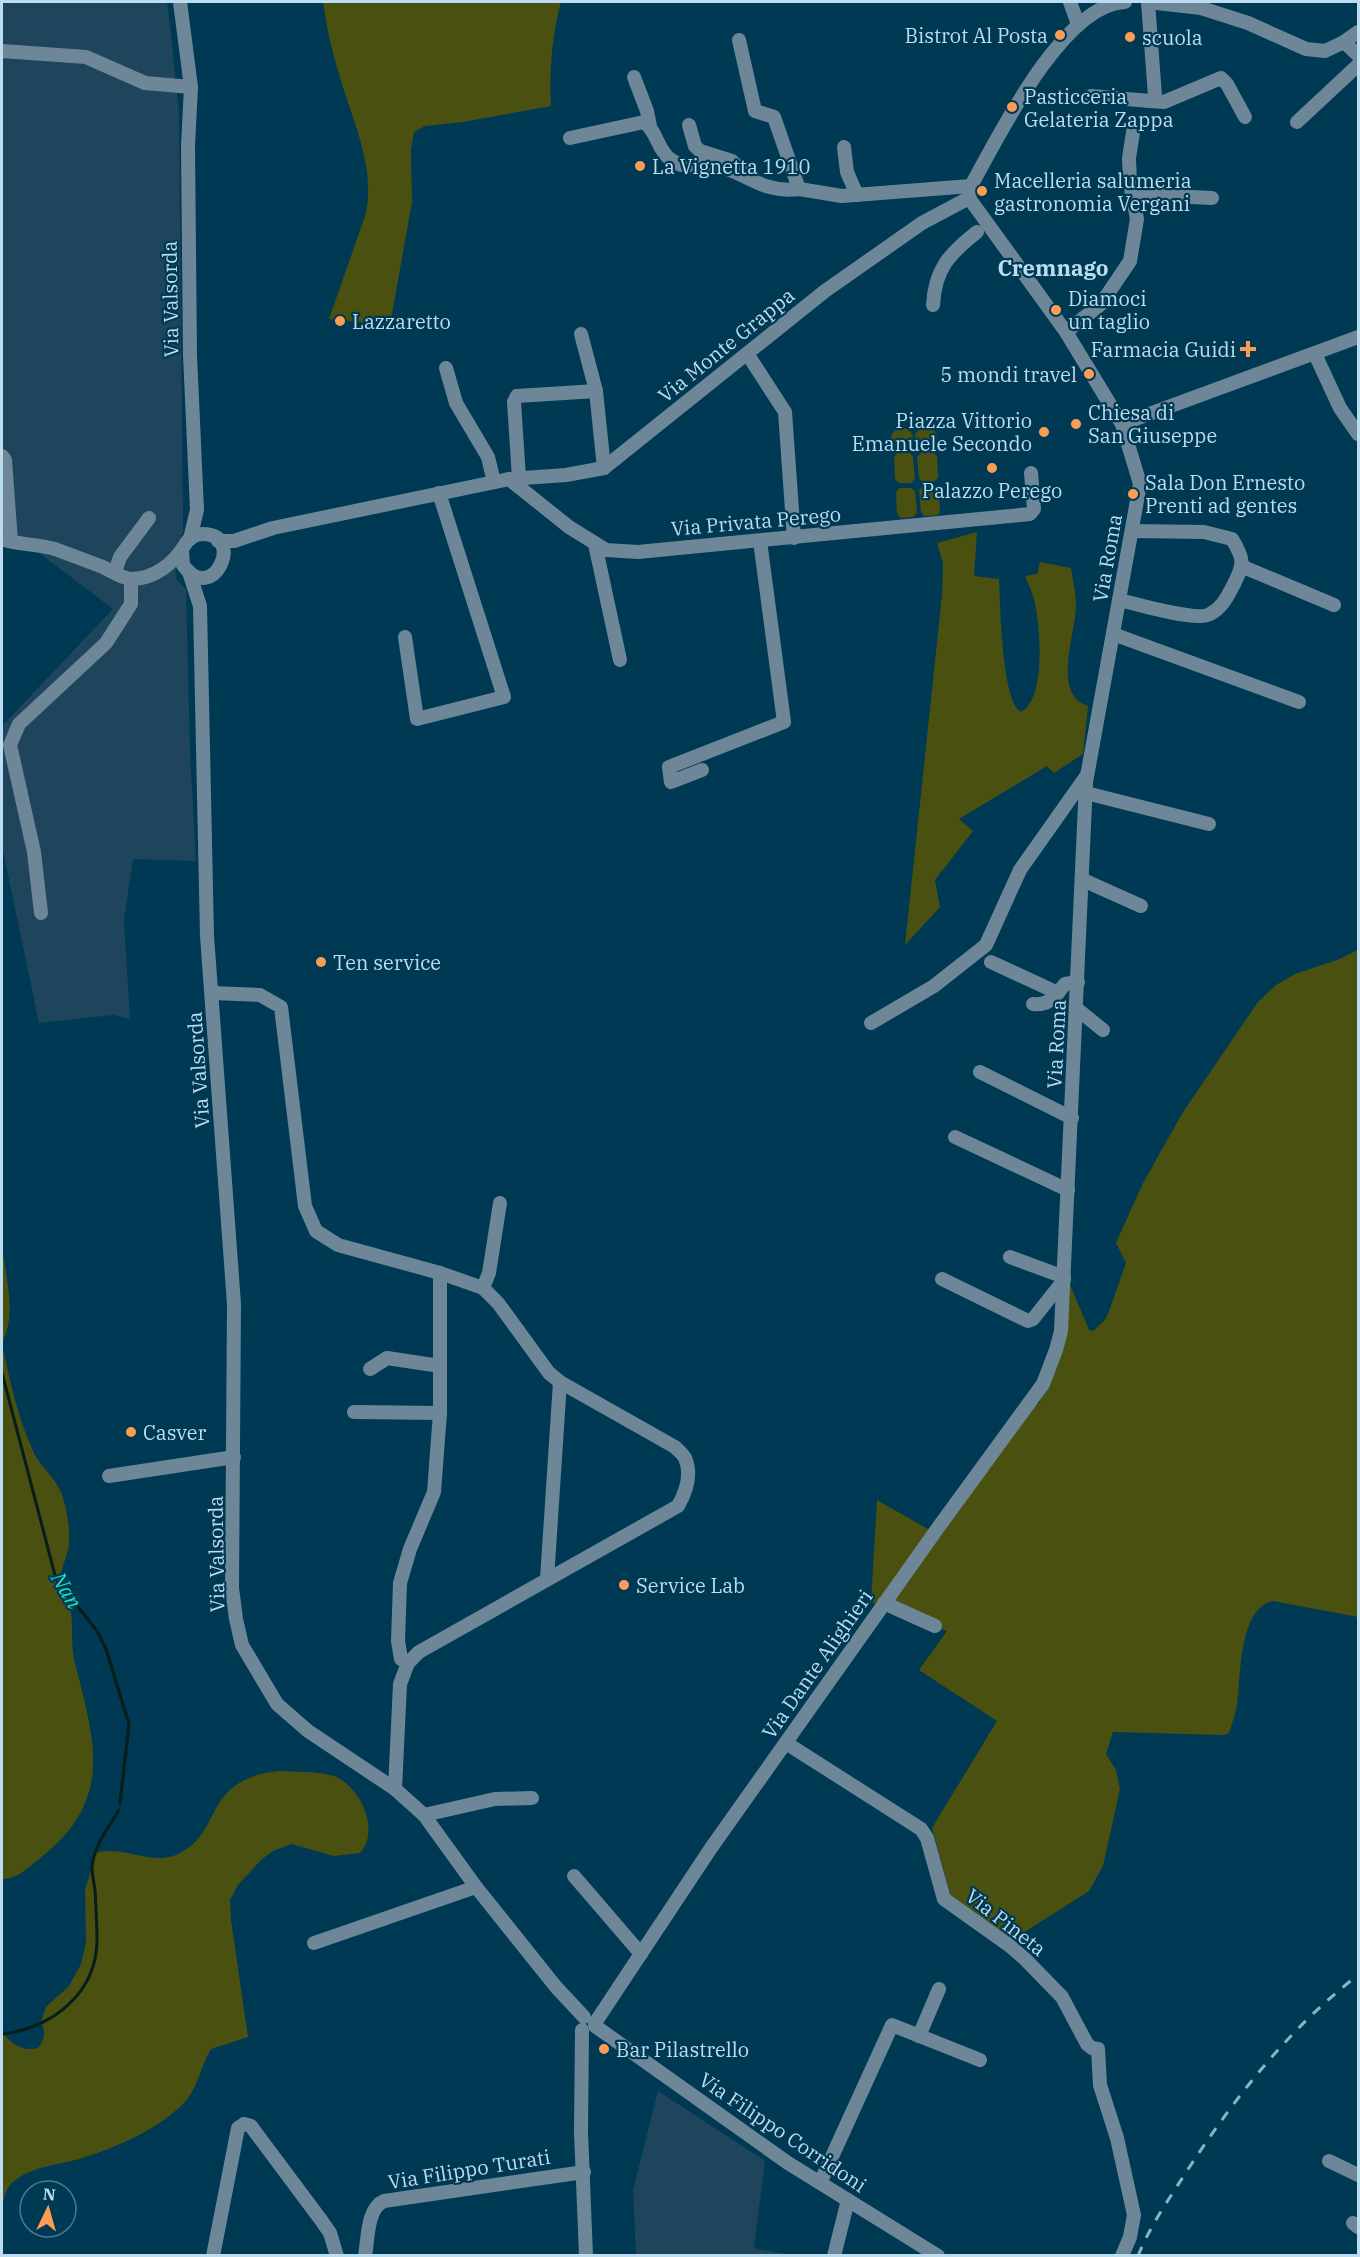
<svg xmlns="http://www.w3.org/2000/svg" width="1360" height="2257" font-family="'IBM Plex Serif',serif">
	<style>
		.built { fill: #1e455c }
		.green { fill: #495010 }
		.lines { fill: none; stroke-linecap: round; stroke-linejoin: round }
		.stream { stroke: #061d18; stroke-width: 3 }
		.minor { stroke: #6d8798; stroke-width: 14 }
		.rail { stroke: #8cb2c8; stroke-width: 3; stroke-dasharray: 10 10; stroke-linecap: butt }
		.poi-dot { fill: #fc9d54; stroke: #003953; stroke-width: 2 }
		.labels { text-anchor: middle; dominant-baseline: central; stroke-width: 4.5; stroke-linejoin: round; paint-order: stroke }
		.poi-label { font-size: 20px; fill: #bcdcf0; stroke: #003953; text-anchor: start }
		.street-label { font-size: 20px; fill: #bcdcf0; stroke: #003953 }
		.water-label { font-size: 21px; font-style: italic; fill: #1ae4c1; stroke: #003953 }
		.quarter-label { font-size: 22px; font-weight: bold; fill: #bcdcf0; stroke: #003953 }
	</style>
	<rect width="100%" height="100%" fill="#003953"/>
	<g class="built">
		<path d="M2,2H167L171,34L179,114L183,517V533L175,546L176,579L186,589L190,751L196,861L133,859L124,920L130,1019L113,1015L39,1023L2,846V726L113,609L5,527L2,529Z"/>
		<path d="M658,2091L765,2161L754,2248L791,2255H636L633,2190Z"/>
	</g>
	<g class="green">
		<path d="M323,2H561C552,36 549,71 551,106L463,122L425,126L414,132L411,150L412,202L390,325L329,319L365,216C376,172 356,129 343,87C334,59 327,31 323,2Z"/>
		<circle cx="926" cy="438" r="11"/>
		<circle cx="902" cy="439" r="11"/>
		<path d="M922,452H933L937,456L938,478L935,481L922,482L919,478L917,457Z"/>
		<path d="M897,453H910L913,457L915,479L911,483H899L895,479L894,458Z"/>
		<path d="M935,486L939,489L940,512L938,515L924,516L921,512L919,490L923,487Z"/>
		<path d="M899,488H911L915,491L917,513L913,517L901,518L897,514L896,493Z"/>
		<path d="M977,532L974,576L999,579C1000,601 1002,703 1021,712C1047,698 1040,623 1034,599C1032,591 1028,584 1025,576L1037,574L1040,562L1071,568C1073,580 1076,593 1076,605C1076,634 1051,694 1088,706L1083,754L1054,773L1047,766L959,819L973,831L935,880L940,907L905,945L942,595L943,563L937,543Z"/>
		<path d="M1358,950V1617L1273,1601C1238,1608 1241,1679 1237,1706C1235,1715 1232,1724 1229,1733L1224,1735L1113,1732L1106,1754L1116,1770L1120,1789L1103,1866L1089,1891L1012,1940L951,1897L932,1828L997,1721L919,1670L947,1631L871,1602L877,1500L940,1536L1034,1400L1039,1404L1057,1361L1069,1282L1089,1330L1093,1331L1104,1321L1108,1314L1126,1263L1116,1243L1143,1183L1183,1112L1258,1002L1276,985L1295,974L1337,960Z"/>
		<path d="M2,1247C6,1279 17,1313 2,1343Z"/>
		<path d="M2,1344C10,1382 18,1419 34,1453C42,1469 55,1476 62,1495C67,1509 70,1529 69,1544C67,1560 58,1572 61,1588C63,1597 70,1605 71,1613C73,1629 71,1643 74,1659C93,1736 116,1796 44,1855C32,1864 18,1880 2,1879Z"/>
		<path d="M279,1771C296,1772 318,1771 334,1776C360,1786 381,1830 360,1853L334,1856L291,1844L273,1851L262,1859L238,1885L230,1900L231,1920L248,2037L211,2049C200,2067 198,2090 182,2105C155,2131 117,2147 82,2158C60,2165 31,2166 13,2182C5,2189 3,2201 2,2211V2033C13,2044 21,2052 38,2048C45,2038 46,2033 41,2022L46,2007L69,1986L81,1964L86,1942L85,1890L96,1853C121,1845 148,1864 173,1856C177,1855 181,1852 185,1850C206,1837 209,1817 222,1799C235,1780 258,1773 279,1771Z"/>
	</g>
	<g class="lines">
		<g class="stream">
			<path d="M2,1373L56,1579L97,1631L106,1649L129,1724L120,1803"/>
			<path d="M2,2034C52,2028 96,1994 97,1941C97,1924 96,1907 95,1890C94,1883 92,1875 92,1867C94,1846 108,1828 119,1810"/>
		</g>
		<g class="minor">
			<path d="M180,2L191,87L188,146L190,355L197,510L190,539"/>
			<path d="M1070,2L1078,24"/>
			<path d="M1148,2L1201,8L1248,23L1306,49L1325,51L1344,42L1358,32"/>
			<path d="M739,40L755,111L774,117L799,189L842,196L971,186"/>
			<path d="M1344,42L1358,55"/>
			<path d="M2,51L86,57L145,83L191,87"/>
			<path d="M634,77L647,111L650,126"/>
			<path d="M1091,96L1150,101L1155,96L1148,2"/>
			<path d="M1150,101L1164,102L1221,78L1227,84L1245,117"/>
			<path d="M1297,122L1358,65"/>
			<path d="M689,125L695,146L700,151L732,161L741,170"/>
			<path d="M570,138L644,122C657,131 657,149 670,159C688,172 693,161 710,164C746,170 759,194 799,189"/>
			<path d="M844,147L847,172L857,195"/>
			<path d="M970,193L971,186C998,137 1063,4 1125,2"/>
			<path d="M1132,194L1212,198"/>
			<path d="M933,305C935,269 949,254 977,232"/>
			<path d="M1066,332L1101,304L1130,261L1137,219L1130,183L1129,158L1134,126"/>
			<path d="M581,334L596,391"/>
			<path d="M1315,354L1340,408L1358,434"/>
			<path d="M748,355L785,412L794,538"/>
			<path d="M446,368L456,403L488,457L494,482"/>
			<path d="M1122,424L1358,337"/>
			<path d="M2,456L5,460L11,541"/>
			<path d="M519,478L514,402L517,396L596,391L604,468"/>
			<path d="M509,479L569,527L606,550L638,552L1030,514L1034,509L1031,473"/>
			<path d="M2,539C18,545 38,544 55,549C71,555 87,561 103,567C111,571 123,579 132,579C154,579 174,563 184,546C188,539 195,534 203,534C246,534 213,607 183,565L182,551"/>
			<path d="M218,541H234L273,528L509,479L566,475L604,468L825,291L922,223L969,198"/>
			<path d="M595,544L620,660"/>
			<path d="M1241,566L1334,605"/>
			<path d="M115,572L120,557L149,518"/>
			<path d="M189,572L200,606L207,936L234,1304L232,1588L236,1619L242,1645L277,1704L308,1731L395,1789L424,1815L476,1887L556,1987L584,2017"/>
			<path d="M1119,600C1137,604 1196,622 1210,614C1222,608 1227,597 1233,586C1244,564 1245,560 1232,539L1204,532L1132,531"/>
			<path d="M1113,634L1299,702"/>
			<path d="M405,637L417,719L504,697L439,493"/>
			<path d="M702,770L671,782L669,767L784,722L760,541"/>
			<path d="M1086,793L1209,824"/>
			<path d="M1083,880L1141,906"/>
			<path d="M41,913L34,852L10,745L19,724L106,643L131,604V579"/>
			<path d="M991,962L1058,993"/>
			<path d="M212,993L260,995L281,1007L305,1206L316,1231L338,1245L440,1273L483,1288L498,1303L549,1373L560,1382L675,1447C678,1450 683,1454 685,1458C692,1474 686,1492 678,1506L419,1652L408,1663"/>
			<path d="M1033,1004C1050,1006 1055,996 1065,984L1078,982"/>
			<path d="M1077,1009L1103,1030"/>
			<path d="M871,1023L934,986L986,945L1020,870L1087,775"/>
			<path d="M980,1072L1072,1118"/>
			<path d="M955,1137L1068,1190"/>
			<path d="M1010,1257L1064,1277"/>
			<path d="M942,1279L1028,1321L1033,1319L1064,1280"/>
			<path d="M483,1288L489,1273L500,1203"/>
			<path d="M370,1369L387,1358L440,1366"/>
			<path d="M354,1412L440,1413"/>
			<path d="M109,1476L234,1457"/>
			<path d="M547,1579L560,1382"/>
			<path d="M884,1603L935,1626"/>
			<path d="M786,1743L921,1829L927,1838L944,1899L1010,1946L1025,1959L1062,1997L1087,2044L1092,2048L1098,2049L1100,2085L1117,2138L1134,2215L1130,2237L1122,2256"/>
			<path d="M395,1789L400,1684L408,1663L401,1659L398,1641L400,1583L410,1549L434,1492L440,1413V1273"/>
			<path d="M424,1815L495,1799L532,1798"/>
			<path d="M574,1876L641,1954"/>
			<path d="M314,1943L476,1887"/>
			<path d="M595,2023L711,1848L940,1525L1043,1384L1056,1350L1061,1331L1086,782L1140,484L1122,424L1066,332L969,198"/>
			<path d="M595,2026L788,2163L938,2256"/>
			<path d="M582,2030L581,2132L586,2256"/>
			<path d="M919,2036L939,1989"/>
			<path d="M1329,2161L1358,2175"/>
			<path d="M820,2183L892,2025L980,2060"/>
			<path d="M1353,2223L1358,2227"/>
			<path d="M213,2256L238,2128L244,2124L251,2126L253,2129L321,2220L330,2233L337,2256"/>
			<path d="M365,2256C368,2239 367,2208 384,2201L584,2172"/>
			<path d="M834,2256L848,2200"/>
		</g>
		<path class="rail" d="M1138,2256C1149,2228 1167,2202 1183,2177C1232,2101 1287,2030 1358,1975"/>
	</g>
	<g class="poi-dot">
		<circle cx="1060" cy="35" r="6"/>
		<circle cx="1130" cy="37" r="6"/>
		<circle cx="1012" cy="107" r="6"/>
		<circle cx="640" cy="166" r="6"/>
		<circle cx="982" cy="191" r="6"/>
		<circle cx="1056" cy="310" r="6"/>
		<circle cx="340" cy="321" r="6"/>
		<path d="M1245 340h6v6h6v6h-6v6h-6v-6h-6v-6h6z"/>
		<circle cx="1089" cy="374" r="6"/>
		<circle cx="1076" cy="424" r="6"/>
		<circle cx="1044" cy="432" r="6"/>
		<circle cx="992" cy="468" r="6"/>
		<circle cx="1133" cy="494" r="6"/>
		<circle cx="321" cy="962" r="6"/>
		<circle cx="131" cy="1432" r="6"/>
		<circle cx="624" cy="1585" r="6"/>
		<circle cx="604" cy="2049" r="6"/>
	</g>
	<g class="labels">
		<g class="poi-label">
			<text x="1048" y="35" text-anchor="end">Bistrot Al Posta</text>
			<text x="1142" y="37">scuola</text>
			<text x="1024" y="96">Pasticceria<tspan x="1024" dy="23">Gelateria Zappa</tspan></text>
			<text x="652" y="166">La Vignetta 1910</text>
			<text x="994" y="180">Macelleria salumeria<tspan x="994" dy="23">gastronomia Vergani</tspan></text>
			<text x="1068" y="298">Diamoci<tspan x="1068" dy="23">un taglio</tspan></text>
			<text x="352" y="321">Lazzaretto</text>
			<text x="1236" y="349" text-anchor="end">Farmacia Guidi</text>
			<text x="1077" y="374" text-anchor="end">5 mondi travel</text>
			<text x="1088" y="412">Chiesa di<tspan x="1088" dy="23">San Giuseppe</tspan></text>
			<text x="1032" y="420" text-anchor="end">Piazza Vittorio<tspan x="1032" dy="23">Emanuele Secondo</tspan></text>
			<text x="1145" y="482">Sala Don Ernesto<tspan x="1145" dy="23">Prenti ad gentes</tspan></text>
			<text x="992" y="490" text-anchor="middle">Palazzo Perego</text>
			<text x="333" y="962">Ten service</text>
			<text x="143" y="1432">Casver</text>
			<text x="636" y="1585">Service Lab</text>
			<text x="616" y="2049">Bar Pilastrello</text>
		</g>
		<g class="street-label">
			<text transform="translate(170 299) rotate(-91)">Via Valsorda</text>
			<text transform="translate(726 345) rotate(-39)">Via Monte Grappa</text>
			<text transform="translate(756 521) rotate(-5)">Via Privata Perego</text>
			<text transform="translate(1107 558) rotate(-80)">Via Roma</text>
			<text transform="translate(1056 1044) rotate(-87)">Via Roma</text>
			<text transform="translate(198 1070) rotate(-94)">Via Valsorda</text>
			<text transform="translate(216 1554) rotate(-91)">Via Valsorda</text>
			<text transform="translate(817 1664) rotate(-55)">Via Dante Alighieri</text>
			<text transform="translate(1006 1922) rotate(38)">Via Pineta</text>
			<text transform="translate(783 2132) rotate(34)">Via Filippo Corridoni</text>
			<text transform="translate(469 2169) rotate(-9)">Via Filippo Turati</text>
		</g>
		<g class="water-label">
			<text transform="translate(67 1590) rotate(59)">Nan</text>
		</g>
		<g class="quarter-label">
			<text x="1053" y="267">Cremnago</text>
		</g>
	</g>
	<rect width="1360" height="2257" fill="none" stroke="#bcdcf0" stroke-width="6"/>
	<g transform="translate(48 2209) rotate(5)"><circle r="28" fill="#003953" stroke="#4b7a92" stroke-width="1.5"/>
	<path d="M0-4.5L10 22L0 15L-10 22Z" fill="#fc9d54"/>
	<text y="-9" font-size="16" font-weight="bold" text-anchor="middle" fill="#bcdcf0">N</text>
	</g>
</svg>
